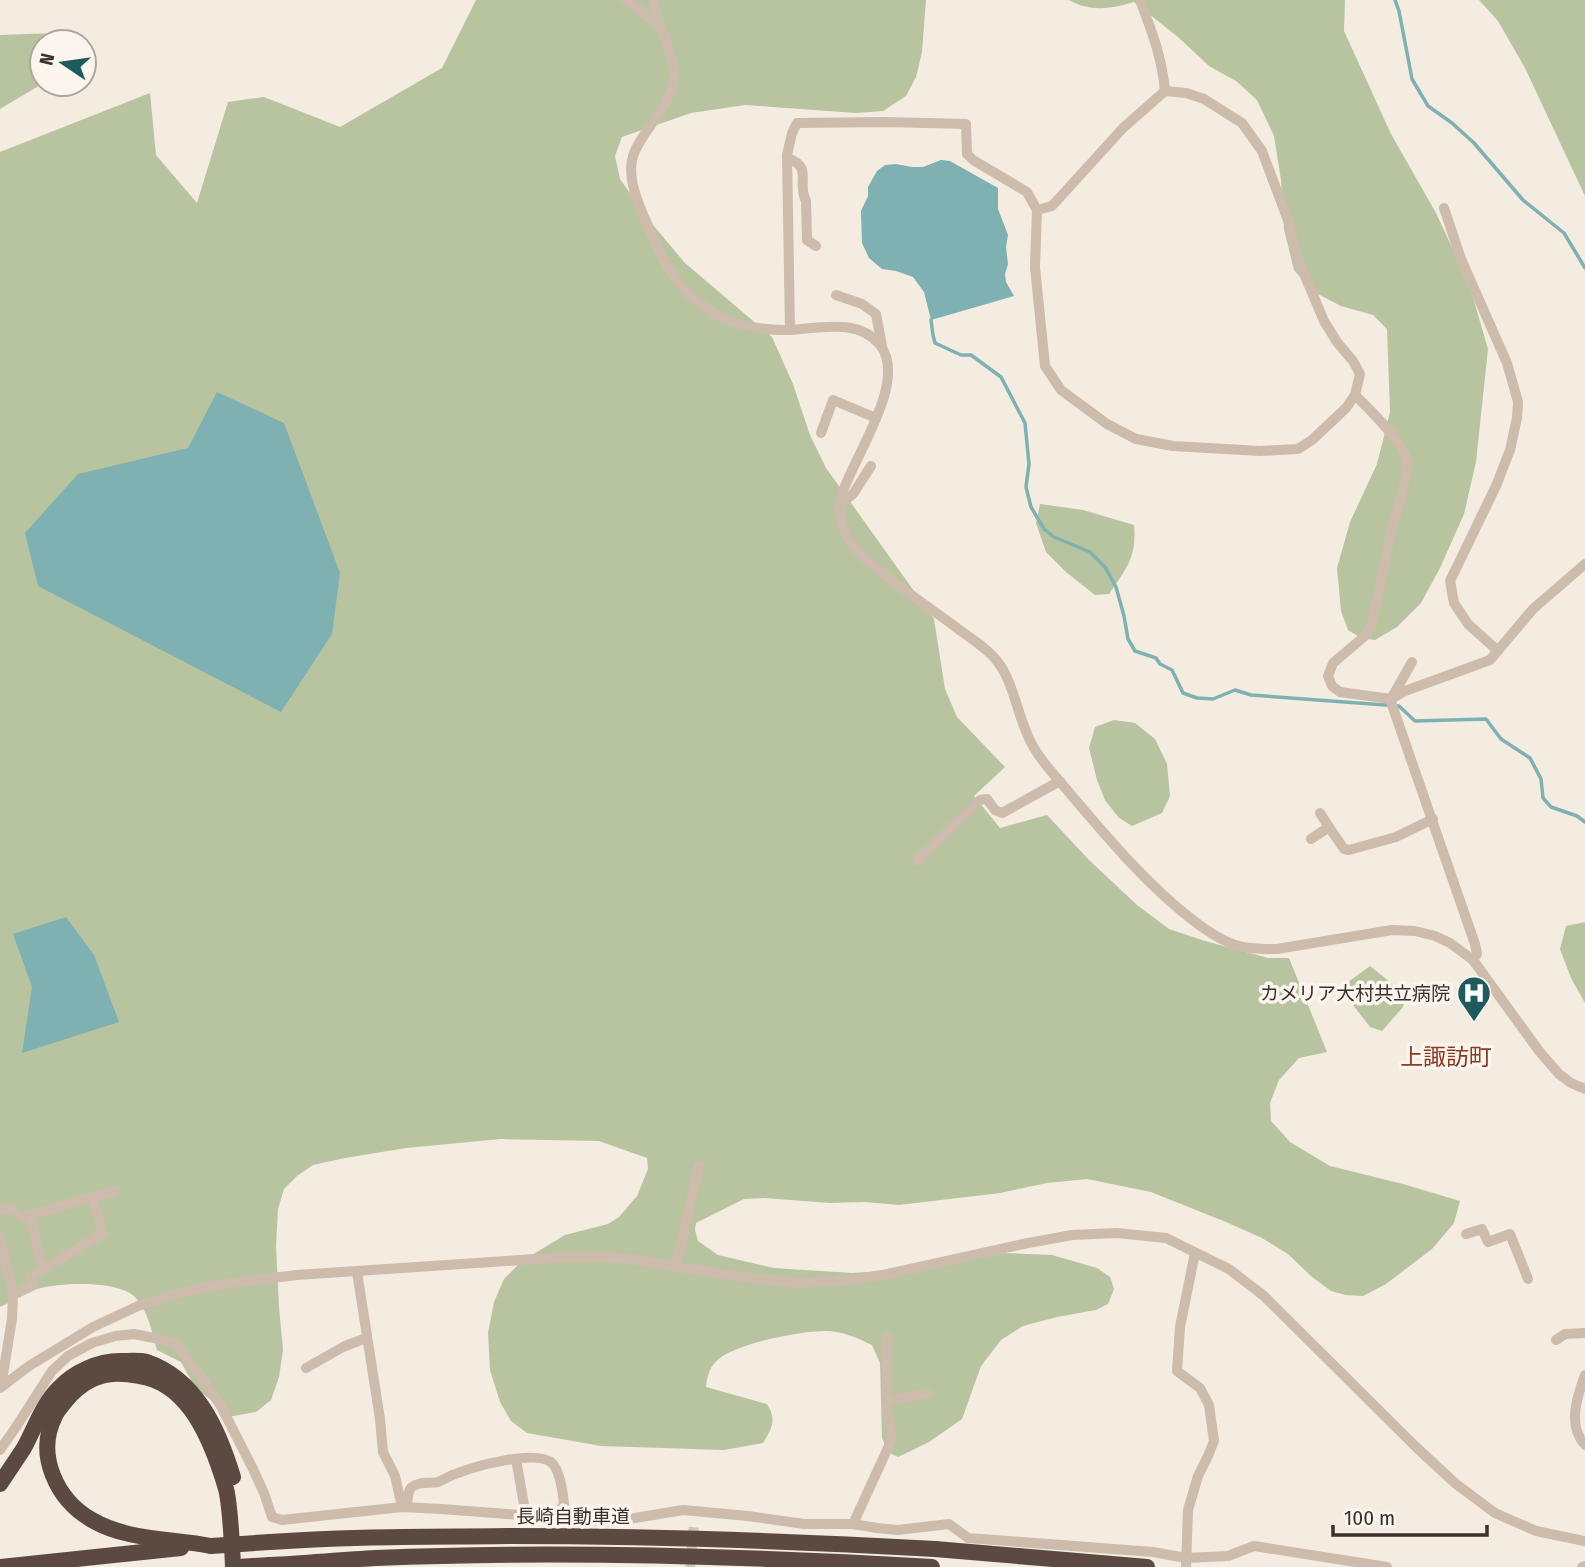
<svg xmlns="http://www.w3.org/2000/svg" width="1585" height="1567" font-family="'Fira Sans Condensed','Noto Sans JP',sans-serif">
	<style>
		.green { fill: #b8c4a0 }
		.water { fill: #7fb0b2 }
		.lines { fill: none; stroke-linecap: round; stroke-linejoin: round }
		.stream { stroke: #7fb0b2; stroke-width: 3.5 }
		.minor-tunnel { stroke: #cfc6bd; stroke-width: 10; stroke-dasharray: 10 5; stroke-linecap: butt }
		.minor { stroke: #cdbbac; stroke-width: 10 }
		.highway { stroke: #5c4a42; stroke-width: 16 }
		.highway-bridge { stroke: #5c4a42; stroke-width: 16 }
		.labels { text-anchor: middle; dominant-baseline: central; stroke-width: 7; stroke-linejoin: round; paint-order: stroke }
		.poi-label { font-size: 19px; fill: #3b302b; stroke: #fbf5ee; text-anchor: end }
		.street-label { font-size: 19px; fill: #3b302b; stroke: #fbf5ee }
		.quarter-label { font-size: 23px; fill: #8c3b22; stroke: #fbf5ee }
	</style>
	<rect width="100%" height="100%" fill="#f4ebe1"/>
	<g class="green">
		<path d="M476,0H926L922,52L916,77L906,96L883,111L856,113L745,105L691,113L622,137L615,156L620,179L648,219L685,263L772,337L793,384L810,435L826,468L934,619L945,689L957,717L1005,767L974,796L1000,828L1047,815L1089,860L1137,905L1169,929L1205,941L1268,958H1289L1327,1052L1299,1058L1279,1080L1270,1103L1271,1121L1290,1142L1330,1166L1403,1184L1460,1201L1454,1223L1432,1249L1386,1284L1363,1296L1346,1295L1331,1291L1312,1277L1288,1254L1262,1238L1226,1222L1151,1192L1087,1179L1047,1183L1000,1193L899,1205L864,1202L830,1203L764,1198L744,1199L696,1223L695,1230L698,1241L718,1255L774,1268L852,1273L913,1269L1005,1253L1052,1255L1097,1268L1110,1277L1114,1289L1108,1304L1096,1310L1057,1317L1023,1326L1001,1340L981,1366L962,1419L929,1442L898,1457L888,1452L882,1438L880,1363L872,1345C857,1338 843,1331 825,1331C800,1331 740,1343 720,1358C710,1365 707,1376 706,1387L767,1404C777,1420 772,1428 763,1443L724,1450L601,1446L527,1433L511,1421L500,1402L490,1370L488,1333L494,1302L504,1279L522,1261L565,1235L608,1224L619,1217L637,1196L648,1169L647,1158L599,1141L501,1139L406,1148L345,1158L313,1165L297,1176L284,1189L278,1209L276,1246L279,1307L283,1350L279,1377L271,1400L256,1412L228,1417L210,1399L196,1389L181,1362L157,1350C152,1332 148,1310 134,1296C116,1280 56,1282 34,1290C22,1295 11,1302 0,1307V152L150,93L156,155L197,203L228,102L264,97L340,127L442,68Z"/>
		<path d="M1069,0H1345L1344,31L1391,134L1436,213L1469,284L1488,349L1476,462L1464,514L1440,568L1421,603L1397,627L1375,640L1361,638L1348,630L1341,611L1337,568L1350,522L1377,464L1390,412L1387,329L1373,315L1341,306L1312,291L1294,270L1284,229L1281,180L1274,136L1257,100L1236,81L1209,66L1178,37L1134,2C1111,9 1090,12 1069,0Z"/>
		<path d="M1479,0H1585V196L1525,68L1498,21Z"/>
		<path d="M56,33L55,42H42V84L0,109V35Z"/>
		<path d="M1040,504L1083,510L1134,525C1137,557 1126,569 1109,594L1095,595L1066,572L1046,552L1036,523Z"/>
		<path d="M1114,720L1135,723L1155,739L1167,764L1170,796L1162,813L1132,826L1119,818L1105,800L1097,780L1089,748L1095,727Z"/>
		<path d="M1585,922V1003L1571,978L1560,949L1566,926Z"/>
		<path d="M1370,966L1405,994L1403,1007L1382,1031L1370,1027L1340,988Z"/>
	</g>
	<g class="water">
		<path d="M941,160L950,161L998,188V209L1008,235L1006,247L1008,264L1005,274L1006,282L1014,296L931,320L924,292L913,277L896,271L882,269L869,258L862,243L861,211L868,196V187L877,171L885,165L896,164L912,167H923Z"/>
		<path d="M217,392L284,423L340,573L332,634L281,712L38,586L25,533L78,474L188,448Z"/>
		<path d="M66,917L94,955L119,1022L22,1053L32,987L13,934Z"/>
	</g>
	<g class="lines">
		<g class="stream">
			<path d="M1395,0L1399,11L1412,79L1428,106L1452,123L1474,143L1523,200L1564,233L1585,268"/>
			<path d="M931,320L933,335L935,343L961,355H971L1001,377L1025,423L1029,464L1026,487L1031,507L1044,529L1054,537L1090,552L1105,567L1116,587L1124,616L1128,639L1135,651L1156,658L1160,664L1172,670L1183,693L1197,698L1213,699L1235,690L1251,695L1399,706L1415,721L1486,719L1501,739L1530,758L1541,779L1543,798L1551,807L1577,816L1585,822"/>
		</g>
		<path class="minor-tunnel" d="M690,1567L694,1524"/>
		<g class="minor">
			<path d="M626,0L660,26"/>
			<path d="M653,0C657,24 675,55 674,78C673,92 665,104 658,115C649,128 638,141 633,156C625,182 644,215 654,240C680,301 723,332 791,330C820,328 859,318 880,345C909,381 852,459 841,497C838,508 840,519 844,530C849,545 862,556 874,566C901,589 932,609 961,631C973,640 988,649 997,661C1015,683 1018,722 1034,748C1044,765 1060,781 1072,796C1106,836 1139,875 1179,909C1195,922 1211,935 1230,943C1245,949 1261,949 1277,949L1392,930L1415,931L1435,936L1450,943L1473,960L1539,1051L1559,1074L1571,1083L1585,1089"/>
			<path d="M1140,0C1152,32 1162,57 1165,91"/>
			<path d="M787,158C814,167 796,182 806,201L807,240L816,246"/>
			<path d="M1444,208L1461,259L1507,363L1518,402L1517,418L1510,450L1496,486L1450,581L1454,603L1468,624L1498,651"/>
			<path d="M836,295L862,304L876,314L882,346"/>
			<path d="M790,330L787,155L792,133L797,123L886,122L966,124L967,154L973,160L1027,192L1037,210L1035,267L1045,366L1061,390L1107,424L1136,439L1173,446L1260,451L1298,449L1312,440L1346,408L1355,395L1360,374L1353,361L1337,342L1324,321L1297,257L1289,223L1262,151L1242,123L1204,99L1186,93L1165,91L1123,128L1052,206L1037,210"/>
			<path d="M1355,395C1369,409 1406,444 1407,463C1408,478 1398,506 1394,521C1385,556 1380,592 1371,627L1365,636L1333,663L1328,676L1332,686L1340,692L1391,699L1405,691L1490,660L1533,609L1585,564"/>
			<path d="M821,433L833,400L876,418"/>
			<path d="M841,504L853,494L871,466"/>
			<path d="M1412,662L1391,699V702L1475,944L1477,954L1473,960"/>
			<path d="M1320,813L1329,827"/>
			<path d="M1311,839L1329,827L1344,849L1349,850L1396,837L1433,819"/>
			<path d="M917,861L980,800L987,799L995,810L1002,813L1060,781"/>
			<path d="M0,1210L11,1208L22,1217L115,1191"/>
			<path d="M29,1215L43,1269"/>
			<path d="M1466,1234L1482,1229L1488,1242L1510,1234L1528,1279"/>
			<path d="M0,1238L13,1295L12,1319L1,1387"/>
			<path d="M676,1266L699,1166"/>
			<path d="M357,1272L380,1419L383,1452L395,1476L402,1507"/>
			<path d="M13,1295L32,1286L31,1276L103,1234L92,1197"/>
			<path d="M1556,1340L1565,1334L1585,1333"/>
			<path d="M306,1368L343,1347L366,1338"/>
			<path d="M1585,1375C1577,1397 1567,1425 1585,1445"/>
			<path d="M0,1388L29,1366L93,1327L138,1306L187,1291L222,1284L297,1275L566,1257L624,1258L741,1277L801,1283L859,1279L888,1274L1023,1244L1072,1235L1117,1233L1166,1238L1229,1269L1264,1296L1416,1447L1456,1484L1495,1513L1536,1531L1585,1541"/>
			<path d="M888,1401L927,1393"/>
			<path d="M0,1450L16,1427L52,1371L68,1356L92,1343L115,1336L134,1334L159,1339L176,1344L205,1382L222,1408L253,1469L264,1493L272,1517L282,1520L402,1507L442,1509L600,1521L635,1518L683,1510L748,1516L804,1524H853L877,1528L898,1530L949,1524L968,1538L1153,1552L1186,1558L1228,1556L1254,1546L1387,1567"/>
			<path d="M516,1459L526,1516"/>
			<path d="M407,1507C408,1501 407,1491 412,1487C419,1481 431,1484 438,1482C445,1479 451,1475 458,1473C476,1466 537,1449 552,1463C560,1471 563,1494 564,1504L555,1517"/>
			<path d="M853,1524L892,1439L887,1411V1337"/>
			<path d="M1186,1567L1188,1510L1198,1476L1208,1456L1214,1441L1209,1405L1200,1388L1177,1371L1180,1327L1195,1253"/>
			<path d="M1582,1567L1585,1566"/>
		</g>
		<g class="highway">
			<path d="M0,1484C8,1472 16,1460 24,1448C35,1428 42,1405 59,1388C74,1372 98,1361 120,1361C129,1361 139,1360 147,1362C197,1379 219,1431 233,1477"/>
			<path d="M270,1542C350,1536 430,1537 509,1536C651,1536 793,1541 935,1549"/>
			<path d="M211,1546C172,1538 128,1541 92,1520C57,1500 35,1455 55,1416C57,1411 61,1407 64,1403C71,1394 82,1384 93,1379C109,1372 123,1373 139,1376C184,1382 206,1430 219,1467C222,1476 225,1484 227,1493C231,1517 232,1542 233,1567"/>
			<path d="M270,1565C306,1563 341,1560 376,1558C561,1550 747,1556 932,1567"/>
			<path d="M0,1567L181,1548"/>
		</g>
		<g class="highway-bridge">
			<path d="M211,1546L270,1542"/>
			<path d="M935,1549L1147,1567"/>
			<path d="M238,1567L270,1565"/>
		</g>
	</g>
	<defs>
		<g id="hospital-pin" transform="scale(1.75)"><path d="M0 17L-7.5 6A9.5 9.5 0 1 1 7.5 6Z" fill="#1f5a5e" stroke="#fbf5ee"/><path d="M-5-5h3v3.5h4V-5h3V5h-3V1.5h-4V5h-3Z" fill="#fff"/></g>
	</defs>
	<g fill-rule="evenodd">
		<use href="#hospital-pin" x="1474" y="993"/>
	</g>
	<g class="labels">
		<g class="poi-label">
			<text x="1450" y="993">カメリア大村共立病院</text>
		</g>
		<g class="street-label">
			<text x="573" y="1516">長崎自動車道</text>
		</g>
		<g class="quarter-label">
			<text x="1446" y="1057">上諏訪町</text>
		</g>
	</g>
	<g transform="translate(63 63) rotate(283)"><circle r="33" fill="#fbf5ee" stroke="#aea6a0" stroke-width="2"/>
	<path d="M0-5L12 26L0 18L-12 26Z" fill="#1f5a5e"/>
	<text y="-10" font-size="19" font-weight="bold" text-anchor="middle" fill="#3b302b">N</text>
	</g>
	<path d="M1333 1525v10h154v-10" fill="none" stroke="#3b302b" stroke-width="3.5"/>
	<text x="1344" y="1525" font-size="21" fill="#3b302b" stroke="#fbf5ee" stroke-width="5" paint-order="stroke">100 m</text>
</svg>
